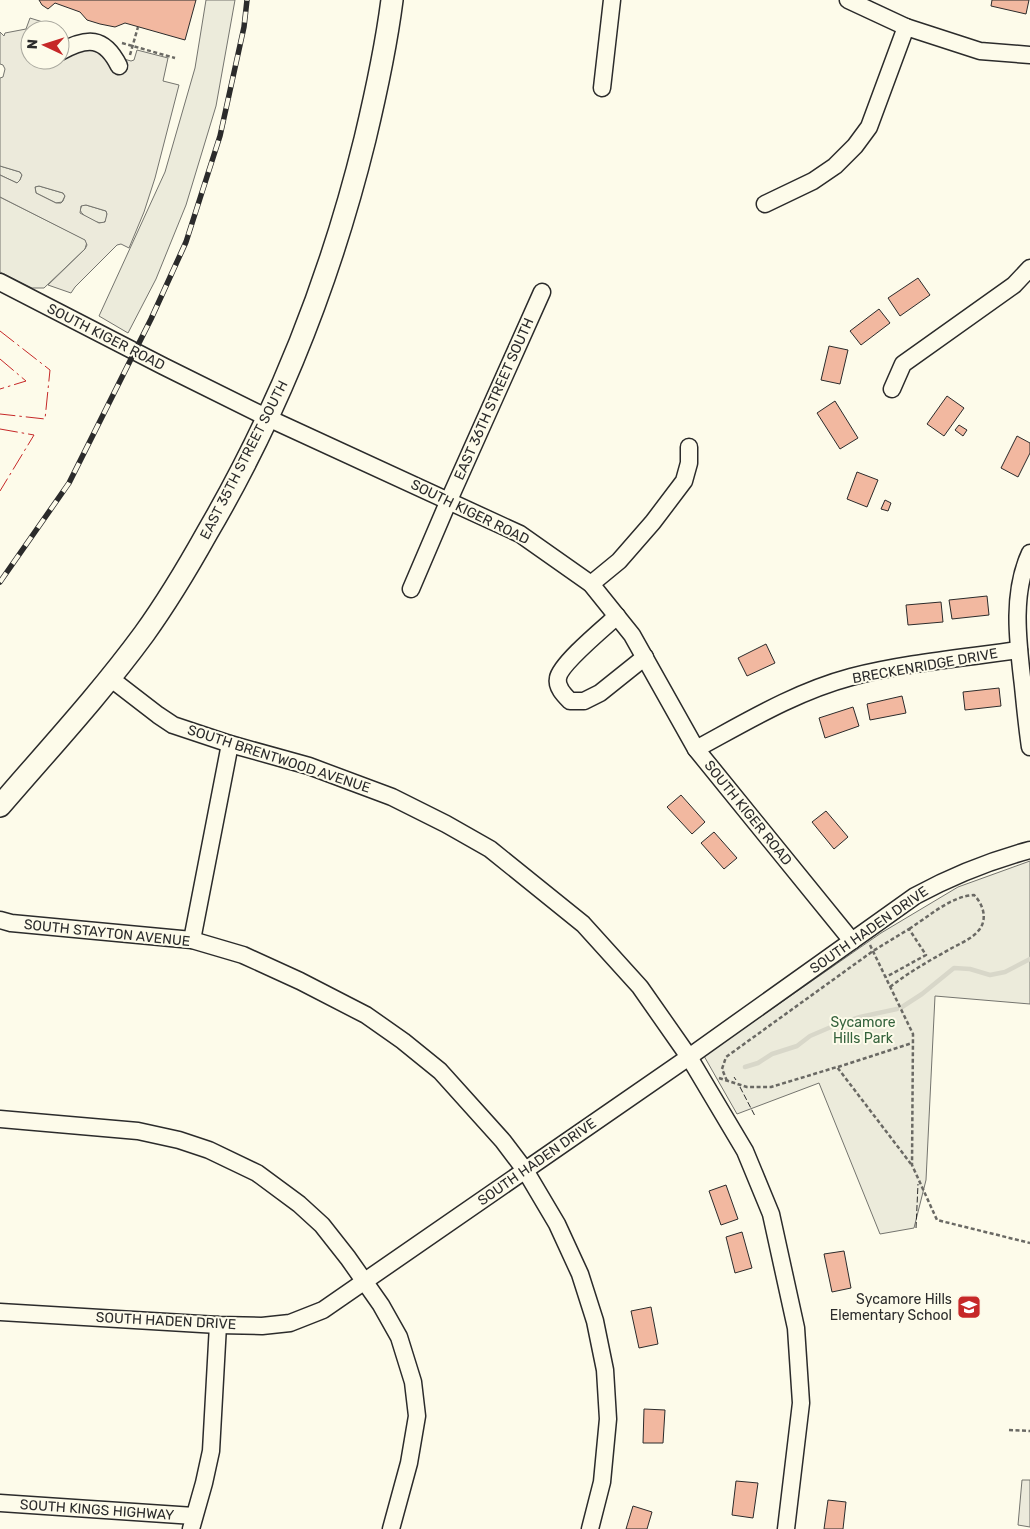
<svg xmlns="http://www.w3.org/2000/svg" width="1030" height="1529" font-family="Rubik,sans-serif">
	<style>
		.green { fill: #ecebdb; stroke: #74746e }
		.parking { fill: #eceadb; stroke: #74746e; fill-rule: evenodd }
		.lines { fill: none; stroke-linecap: round; stroke-linejoin: round }
		.stream { stroke: #d8d7c9; stroke-width: 4.5 }
		.building { fill: #f2b8a0; stroke: #2b2b2b }
		.minor-casing { stroke: #2b2b2b; stroke-width: 19 }
		.major-casing { stroke: #2b2b2b; stroke-width: 24 }
		.path { stroke: #6a6964; stroke-width: 2.5; stroke-dasharray: 4 2.5; stroke-linecap: butt }
		.minor { stroke: #fdfbea; stroke-width: 16 }
		.major { stroke: #fdfbea; stroke-width: 21 }
		.rail-casing { stroke: #2b2b2b; stroke-width: 5.5 }
		.rail { stroke: #fdfbea; stroke-width: 4; stroke-dasharray: 11; stroke-linecap: butt }
		.fence { stroke: #2b2b2b; stroke-width: 1; stroke-dasharray: 6 2.5; stroke-linecap: butt }
		.power { stroke: #c62828; stroke-width: 1; stroke-dasharray: 18 4 2.5 4; stroke-linecap: butt }
		.labels { text-anchor: middle; dominant-baseline: central; stroke-width: 4; stroke-linejoin: round; paint-order: stroke }
		.street-label { font-size: 14px; fill: #2b2b2b; stroke: #fdfbea }
		.park-label { font-size: 14px; fill: #34623c; stroke: #fdfbea }
		.poi-label { font-size: 14px; fill: #2b2b2b; stroke: #fdfbea; text-anchor: end }
	</style>
	<rect width="100%" height="100%" fill="#fdfbea"/>
	<g class="green">
		<path d="M206,0H235L216,106L186,205L156,279L128,333L99,316L165,172L195,68Z"/>
		<path d="M0,166L20,172L22,175L20,180L17,183L0,175Z"/>
		<path d="M39,186L63,193L65,196L62,202L56,203L36,193L35,187Z"/>
		<path d="M0,197L84,239L87,242L85,249L44,288H32L0,272Z"/>
		<path d="M82,205H86L106,211L107,214L106,220L103,223C95,223 83,217 80,210Z"/>
		<path d="M1030,861V1004L935,996L926,1180L914,1228L880,1234L819,1083L737,1114L704,1056L881,933L958,887Z"/>
	</g>
	<g class="parking">
		<path d="M30,18L62,28L60,33V30H30V60L50,65L53,63L52,60H60V41L131,61L134,60L137,50L168,58L163,81L179,85L155,178L144,212L129,248L121,244L117,245L75,287L71,293L48,285L85,249L87,245L85,240L0,197V175L17,183L20,180L22,175L20,172L0,166V78L3,77L5,69L3,65L0,64V32L4,36L5,33L26,29ZM39,186L63,193L65,196L63,201L61,203H56L36,193L35,187ZM86,205L106,211L107,214L105,222L99,223L80,213L81,206Z"/>
		<path d="M1022,1480H1030V1527L1018,1525Z"/>
	</g>
	<g class="lines">
		<g class="stream">
			<path d="M902,1007L922,994L954,968L970,969L990,975L1005,972L1030,959"/>
			<path d="M745,1067L758,1063L772,1054L797,1046L810,1036L838,1024L860,1017L897,1009"/>
		</g>
	</g>
	<g class="building">
		<path d="M39,0H196L185,40L125,23L115,27L100,24L87,20L80,12L55,3L48,9L42,5Z"/>
		<path d="M992,0H1029L1026,14L991,6Z"/>
		<path d="M918,278L930,295L900,316L888,298Z"/>
		<path d="M879,309L890,323L861,345L850,331Z"/>
		<path d="M829,346L848,350L840,384L821,380Z"/>
		<path d="M947,396L964,408L944,436L927,424Z"/>
		<path d="M835,401L858,438L840,449L817,413Z"/>
		<path d="M959,425L967,430L963,436L955,430Z"/>
		<path d="M1017,436L1030,443V453L1018,477L1001,468Z"/>
		<path d="M857,472L878,480L867,507L847,499Z"/>
		<path d="M885,500L891,503L888,511L881,509Z"/>
		<path d="M987,596L989,615L952,619L949,600Z"/>
		<path d="M941,602L943,622L908,625L906,605Z"/>
		<path d="M766,644L775,663L747,676L738,658Z"/>
		<path d="M999,688L1001,706L965,710L963,692Z"/>
		<path d="M902,696L906,713L870,720L867,704Z"/>
		<path d="M853,707L859,726L825,738L819,718Z"/>
		<path d="M681,795L705,822L692,834L667,807Z"/>
		<path d="M826,811L848,837L834,849L812,822Z"/>
		<path d="M714,832L737,858L724,869L701,843Z"/>
		<path d="M726,1185L738,1219L721,1225L709,1191Z"/>
		<path d="M742,1232L752,1268L735,1273L726,1237Z"/>
		<path d="M844,1251L851,1288L832,1292L824,1254Z"/>
		<path d="M651,1307L658,1344L639,1348L631,1311Z"/>
		<path d="M644,1409L665,1410L663,1443H643Z"/>
		<path d="M736,1481L758,1483L753,1518L732,1515Z"/>
		<path d="M828,1500L846,1502L843,1529H824Z"/>
		<path d="M633,1506L652,1512L647,1529H626Z"/>
	</g>
	<g class="lines">
		<g class="minor-casing">
			<g id="minor">
				<path d="M848,0L906,27L980,51L1030,55"/>
				<path d="M60,52C87,37 104,36 119,66"/>
				<path d="M602,88L612,0"/>
				<path d="M765,204L813,181L835,166L855,146L869,127L906,27"/>
				<path d="M0,282L163,366L268,418L520,534L591,584L632,635L696,749L852,941"/>
				<path d="M892,389L903,364L1014,285L1030,268"/>
				<path d="M1030,553C1011,594 1018,643 1023,686C1025,706 1027,727 1030,747"/>
				<path d="M591,584L619,561L653,522L684,481L689,463V447"/>
				<path d="M411,589L449,500L542,292"/>
				<path d="M617,616C605,627 560,664 558,678C556,687 564,695 570,701H584L600,693L645,657"/>
				<path d="M110,678L158,715L173,725L230,744L309,766L392,797L446,824L490,849L583,924L640,987L689,1057L745,1151L771,1214L796,1328L801,1403L786,1529"/>
				<path d="M696,749C746,722 795,692 851,677C905,663 963,658 1019,650"/>
				<path d="M0,920L11,923L192,940L243,955L300,981L366,1015L403,1041L440,1071L503,1141L525,1170L557,1224L580,1274L595,1321L605,1370L608,1419L602,1482L590,1529"/>
				<path d="M192,940L230,744"/>
				<path d="M0,1119L138,1131L179,1140L209,1150L257,1173L299,1204L322,1225L348,1258L381,1305L399,1337L413,1382L417,1416L409,1463L391,1529"/>
				<path d="M0,1312L218,1325L262,1326L290,1323L323,1310L689,1057L915,896C952,876 989,861 1030,850"/>
				<path d="M0,1503L194,1516"/>
				<path d="M191,1529L204,1483L211,1451L218,1325"/>
			</g>
		</g>
		<g class="major-casing">
			<path id="major" d="M0,806C49,749 100,694 144,634C167,602 188,567 207,533C279,410 331,277 365,139C376,93 386,47 392,0"/>
		</g>
		<g class="path">
			<path d="M122,43L175,58"/>
			<path d="M130,55L138,27"/>
			<path d="M870,945L913,1034L912,1165L937,1220L1030,1243"/>
			<path d="M890,987C909,972 929,961 950,949C959,944 972,939 979,930C988,919 983,904 974,895C951,896 928,917 909,929"/>
			<path d="M838,1067L912,1043"/>
			<path d="M719,1078L747,1087H771L837,1067L911,1164"/>
			<path d="M727,1081L722,1069L726,1057L873,951L909,929L926,955L886,977"/>
			<path d="M1009,1430L1030,1431"/>
		</g>
		<use href="#minor" class="minor"/>
		<use href="#major" class="major"/>
		<g class="rail-casing">
			<path id="rail" d="M0,582L69,483L151,319L186,242L220,136L244,27L247,0"/>
		</g>
		<use href="#rail" class="rail"/>
		<g class="fence">
			<path d="M734,1077L736,1080"/>
			<path d="M740,1087L755,1116"/>
			<path d="M916,1228L918,1184"/>
		</g>
		<g class="power">
			<path d="M0,331L50,370L45,419L0,414"/>
			<path d="M0,359L26,381L0,389"/>
			<path d="M0,429L34,435L0,491"/>
		</g>
	</g>
	<defs>
		<g id="school-square" transform="scale(1.25)"><rect x="-9" y="-9" width="18" height="18" rx="4" fill="#c62828" stroke="#fdfbea"/><path d="M0-5L7-2L0 1L-7-2ZM-4 1L0 2.5L4 1V4Q0 6-4 4Z" fill="#fff"/></g>
	</defs>
	<g fill-rule="evenodd">
		<use href="#school-square" x="969" y="1307"/>
	</g>
	<g class="labels">
		<g class="street-label">
			<text transform="translate(106 337) rotate(27)">SOUTH KIGER ROAD</text>
			<text transform="translate(494 399) rotate(-66)">EAST 36TH STREET SOUTH</text>
			<text transform="translate(244 460) rotate(-63)">EAST 35TH STREET SOUTH</text>
			<text transform="translate(470 512) rotate(26)">SOUTH KIGER ROAD</text>
			<text transform="translate(925 666) rotate(-10)">BRECKENRIDGE DRIVE</text>
			<text transform="translate(279 759) rotate(18)">SOUTH BRENTWOOD AVENUE</text>
			<text transform="translate(748 813) rotate(51)">SOUTH KIGER ROAD</text>
			<text transform="translate(869 930) rotate(-35)">SOUTH HADEN DRIVE</text>
			<text transform="translate(107 933) rotate(6)">SOUTH STAYTON AVENUE</text>
			<text transform="translate(537 1162) rotate(-35)">SOUTH HADEN DRIVE</text>
			<text transform="translate(166 1321) rotate(3)">SOUTH HADEN DRIVE</text>
			<text transform="translate(97 1510) rotate(4)">SOUTH KINGS HIGHWAY</text>
		</g>
		<g class="park-label">
			<text x="863" y="1022">Sycamore<tspan x="863" dy="16">Hills Park</tspan></text>
		</g>
		<g class="poi-label">
			<text x="952" y="1299">Sycamore Hills<tspan x="952" dy="16">Elementary School</tspan></text>
		</g>
	</g>
	<g transform="translate(45 45) rotate(274)"><circle r="24" fill="#fdfbea" stroke="#a9a89e"/>
	<path d="M0-4L9 19L0 12L-9 19Z" fill="#c62828"/>
	<text y="-8" font-size="14" font-weight="bold" text-anchor="middle" fill="#2b2b2b">N</text>
	</g>
</svg>
